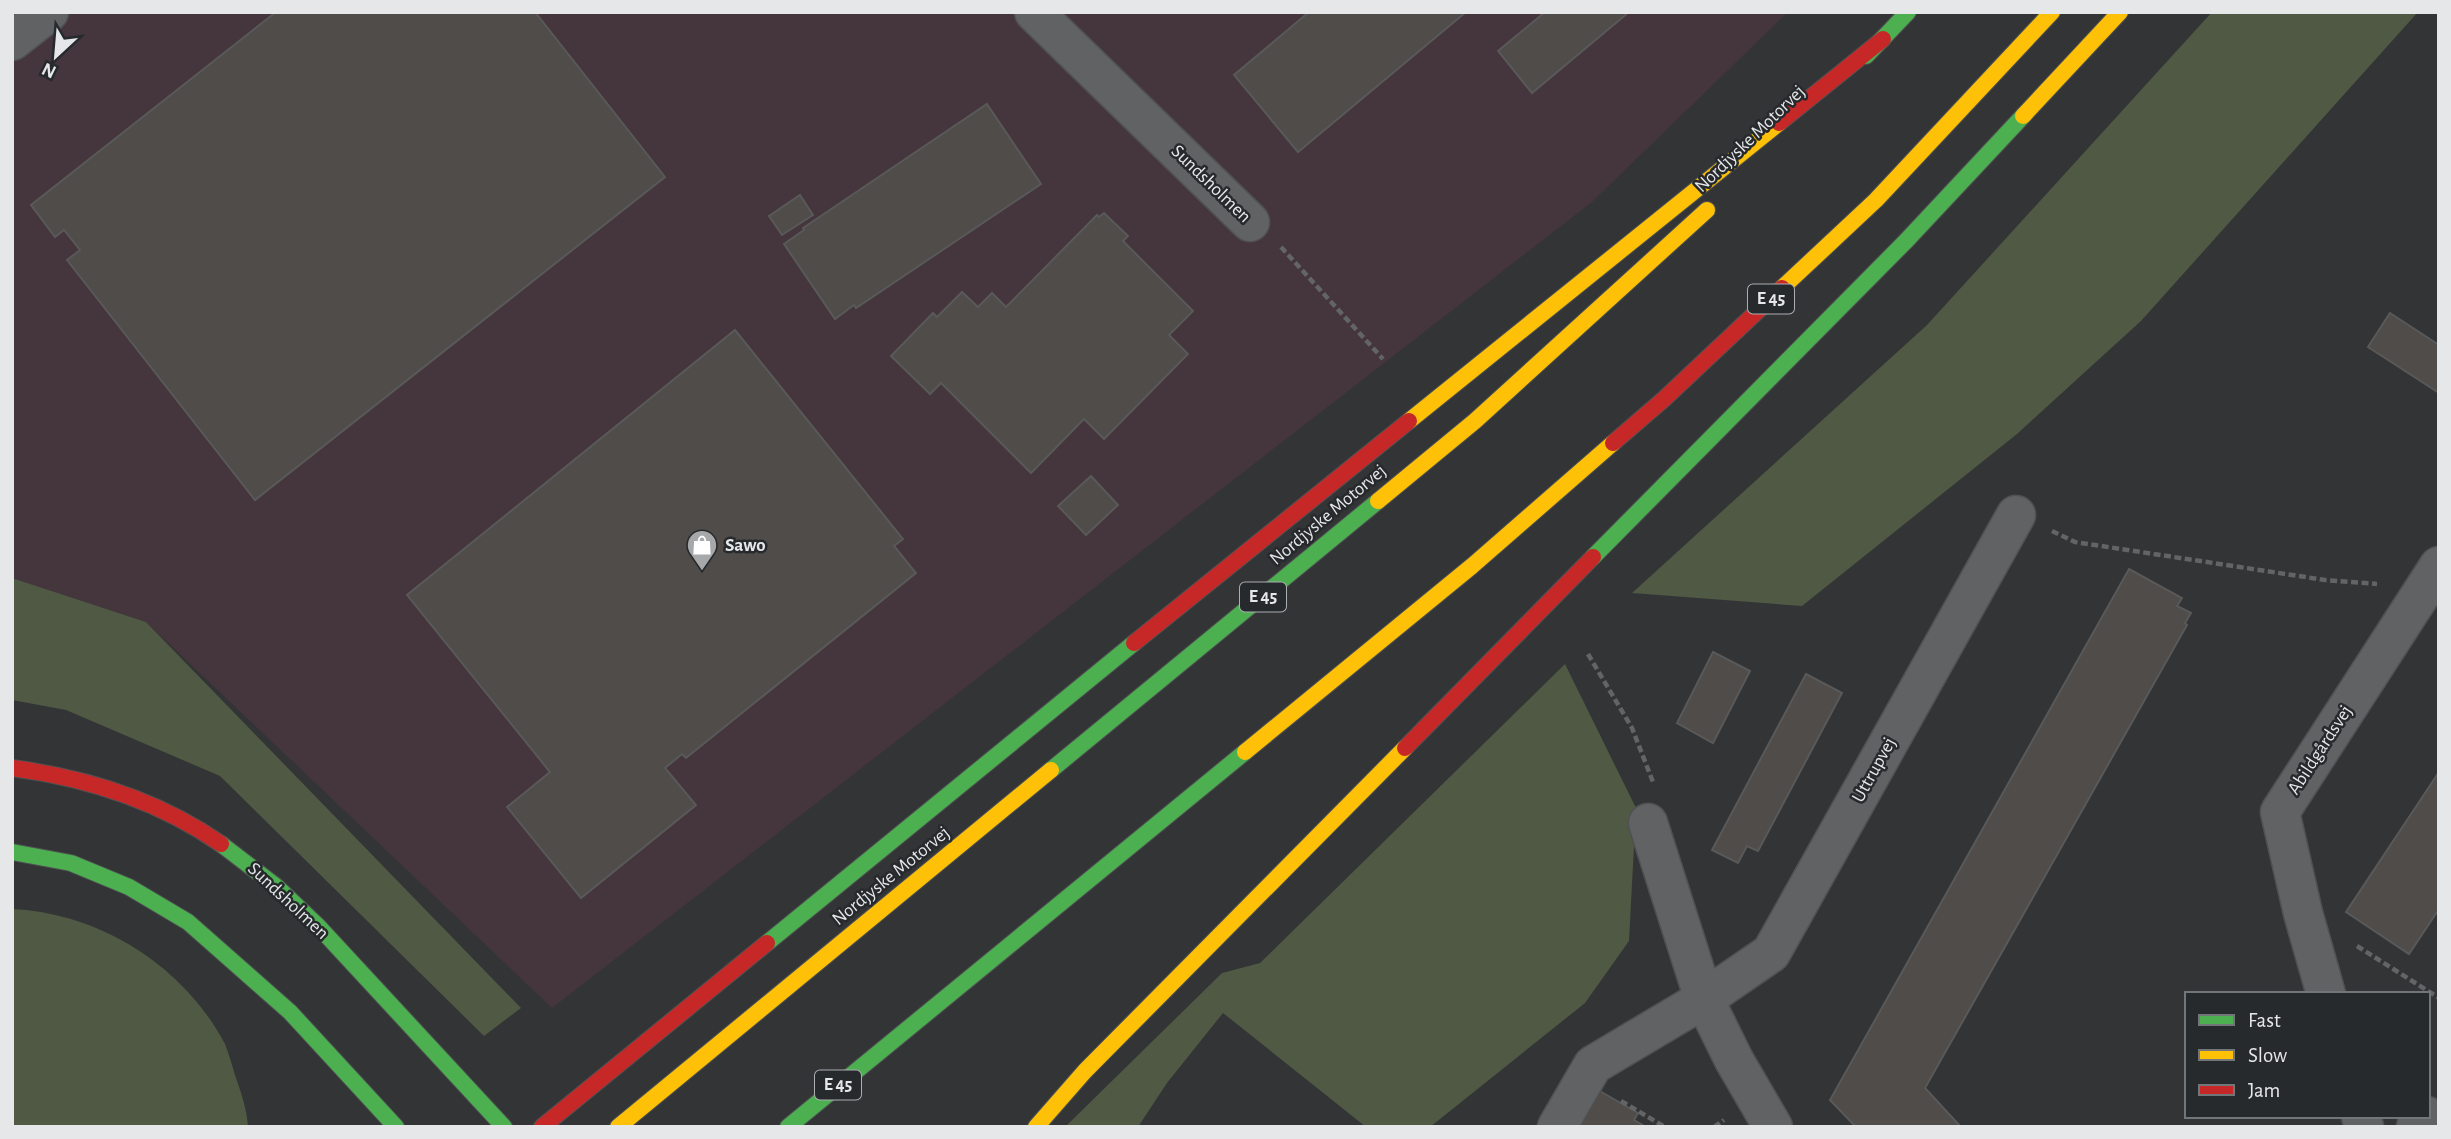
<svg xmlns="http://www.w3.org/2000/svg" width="2451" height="1139" font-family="'Alegreya Sans',sans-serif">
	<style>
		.industrial { fill: #45353c }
		.forest { fill: #4f5943 }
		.building { fill: #4f4c4a; stroke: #595959; stroke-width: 2 }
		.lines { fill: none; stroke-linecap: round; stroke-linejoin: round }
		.street-casing { stroke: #4f5152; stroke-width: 41 }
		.fast-casing { stroke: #4f5152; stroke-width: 18 }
		.slow-casing { stroke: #4f5152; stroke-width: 18 }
		.jam-casing { stroke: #4f5152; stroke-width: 18 }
		.path { stroke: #626465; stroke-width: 4.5; stroke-dasharray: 7 3.5; stroke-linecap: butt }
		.street { stroke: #606263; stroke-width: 38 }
		.fast { stroke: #4caf50; stroke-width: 16 }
		.slow { stroke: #ffc107; stroke-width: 16 }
		.jam { stroke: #c62828; stroke-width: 16 }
		.labels { text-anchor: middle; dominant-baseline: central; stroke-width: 5; stroke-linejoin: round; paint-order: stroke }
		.shield { fill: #272a2d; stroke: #acaeb1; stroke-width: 2 }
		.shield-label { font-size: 18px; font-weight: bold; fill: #e5e7e9 }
		.street-label { font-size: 19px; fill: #e5e7e9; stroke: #272a2d }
		.poi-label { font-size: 19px; font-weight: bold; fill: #e5e7e9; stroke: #272a2d; text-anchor: start }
	</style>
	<rect width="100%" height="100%" fill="#323436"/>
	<path class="industrial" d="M12,12H1788L1592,202L552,1008L146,622L12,578Z"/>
	<g class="forest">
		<path d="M2212,12H2418L2141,321L2017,434L1802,606L1632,593L1927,325Z"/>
		<path d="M12,578L146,622L521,1008L484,1036L220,776L66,710L12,700Z"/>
		<path d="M1565,664L1636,808L1629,941L1585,1003L1430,1127H1366L1223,1013L1167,1083L1138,1127H1065L1222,973L1260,963Z"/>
		<path d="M12,909C100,913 184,966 225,1044C229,1054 232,1065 235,1075C241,1092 247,1109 248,1127H12Z"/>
	</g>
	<g class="building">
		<path d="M276,12H535L665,177L255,500L67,260L80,250L64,230L55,237L31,205Z"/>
		<path d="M1309,12H1466L1298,152L1234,75Z"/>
		<path d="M1545,12H1629L1532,93L1498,51Z"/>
		<path d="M987,104L1041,184L856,308L854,305L835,319L784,244L804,230L803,228Z"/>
		<path d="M800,195L813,215L782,235L769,216Z"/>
		<path d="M1104,213L1128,236L1123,241L1193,311L1169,335L1188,354L1104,439L1084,419L1031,473L941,383L930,394L891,356L933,313L937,317L962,292L978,307L992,293L1006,307L1097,215L1099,217Z"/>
		<path d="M2390,313L2439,345V393L2368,347Z"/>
		<path d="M735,330L903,539L894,546L916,573L686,758L682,754L665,768L696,805L581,898L507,807L550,772L407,595Z"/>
		<path d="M1091,476L1118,505L1086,535L1058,506Z"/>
		<path d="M2129,569L2182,598L2177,606L2191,613L2185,623L2187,625L1925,1088L1961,1127H1856L1830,1100Z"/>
		<path d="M1713,652L1750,671L1713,743L1677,723Z"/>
		<path d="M1806,674L1842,693L1758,851L1747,846L1738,863L1712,850Z"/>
		<path d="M2439,772V909L2409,954L2346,912Z"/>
		<path d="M1591,1086L1638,1113L1634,1120L1646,1127H1567Z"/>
	</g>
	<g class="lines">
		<g class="street-casing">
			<g id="street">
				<path d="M1034,12L1250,222"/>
				<path d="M12,41L49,12"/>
				<path d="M1648,823L1704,999L1734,1060L1773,1127"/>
				<path d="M2326,994L2303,913L2280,812L2439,566"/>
				<path d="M2361,1116L2364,1127"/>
				<path d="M1557,1127L1593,1065L1704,999L1771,953L2016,515"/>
				<path d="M2416,1127L2427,1116"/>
			</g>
		</g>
		<g class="fast-casing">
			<g id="fast">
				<path d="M1866,56L1908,12"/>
				<path d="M1593,557L1906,241L2023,116"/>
				<path d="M1051,770L1378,501"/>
				<path d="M221,844L277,887L318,926L504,1127"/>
				<path d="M12,852L71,863L129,887L188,922L290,1012L396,1127"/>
				<path d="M767,943L1134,643"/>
				<path d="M788,1127L1245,752"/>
			</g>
		</g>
		<g class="slow-casing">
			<g id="slow">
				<path d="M2023,116L2120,12"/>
				<path d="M1782,288L1876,200L2052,12"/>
				<path d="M1409,421L1779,123"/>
				<path d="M1378,501L1475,421L1707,210"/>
				<path d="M1245,752L1472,566L1613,443"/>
				<path d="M618,1127L1051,770"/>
				<path d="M1036,1127L1085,1071L1405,748"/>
			</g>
		</g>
		<g class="jam-casing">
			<g id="jam">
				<path d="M1779,123L1883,39"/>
				<path d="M1613,443L1664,399L1782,288"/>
				<path d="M1134,643L1409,421"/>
				<path d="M1405,748L1593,557"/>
				<path d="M12,768C88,778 158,800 221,844"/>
				<path d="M542,1127L767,943"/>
			</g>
		</g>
		<g class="path">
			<path d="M1281,247L1383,359"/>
			<path d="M2052,531L2075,542L2325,580L2377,584"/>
			<path d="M1588,654L1632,728L1653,782"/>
			<path d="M2357,946L2439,998"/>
			<path d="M1621,1101L1665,1127"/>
			<path d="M1714,1127L1724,1120"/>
		</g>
		<use href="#street" class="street"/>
		<use href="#fast" class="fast"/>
		<use href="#slow" class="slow"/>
		<use href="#jam" class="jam"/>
	</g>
	<defs>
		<g id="shop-pin" transform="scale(1.575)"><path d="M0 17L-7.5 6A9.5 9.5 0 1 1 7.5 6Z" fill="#a6a8aa" stroke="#272a2d"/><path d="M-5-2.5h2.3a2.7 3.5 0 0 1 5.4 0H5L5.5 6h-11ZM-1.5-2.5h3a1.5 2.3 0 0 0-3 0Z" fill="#fff"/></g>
	</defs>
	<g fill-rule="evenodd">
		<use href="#shop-pin" x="702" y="545"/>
	</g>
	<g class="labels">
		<g class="shield">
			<rect x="1748" y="284.5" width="46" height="29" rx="5"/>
			<rect x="1240" y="582.5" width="46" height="29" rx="5"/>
			<rect x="815" y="1070.5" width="46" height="29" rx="5"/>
		</g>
		<g class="shield-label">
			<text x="1771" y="299">E 45</text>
			<text x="1263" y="597">E 45</text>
			<text x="838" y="1085">E 45</text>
		</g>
		<g class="street-label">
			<text transform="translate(1750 139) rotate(-44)">Nordjyske Motorvej</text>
			<text transform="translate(1211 184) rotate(44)">Sundsholmen</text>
			<text transform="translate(1328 515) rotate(-40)">Nordjyske Motorvej</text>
			<text transform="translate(2320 750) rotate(-57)">Abildgårdsvej</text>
			<text transform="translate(1874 770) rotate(-61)">Uttrupvej</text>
			<text transform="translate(891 876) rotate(-39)">Nordjyske Motorvej</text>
			<text transform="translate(288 901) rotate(43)">Sundsholmen</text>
		</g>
		<g class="poi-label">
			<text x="725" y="545">Sawo</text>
		</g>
	</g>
	<rect width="2451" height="1139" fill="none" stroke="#e5e7e9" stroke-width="28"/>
	<rect x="2185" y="992" width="245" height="126" fill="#272a2d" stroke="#737678" stroke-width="2"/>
	<rect x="2199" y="1015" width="35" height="10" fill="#4caf50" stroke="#737678" stroke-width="2"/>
	<text x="2248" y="1027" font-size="21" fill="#e5e7e9">Fast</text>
	<rect x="2199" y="1050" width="35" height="10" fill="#ffc107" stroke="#737678" stroke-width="2"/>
	<text x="2248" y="1062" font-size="21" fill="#e5e7e9">Slow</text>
	<rect x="2199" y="1085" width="35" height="10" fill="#c62828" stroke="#737678" stroke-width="2"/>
	<text x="2248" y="1097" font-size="21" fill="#e5e7e9">Jam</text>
	<g transform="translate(56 56) rotate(206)" stroke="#272a2d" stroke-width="5" paint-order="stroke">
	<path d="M0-5L12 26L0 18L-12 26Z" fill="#e5e7e9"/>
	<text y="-10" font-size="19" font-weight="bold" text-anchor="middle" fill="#e5e7e9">N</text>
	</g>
</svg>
